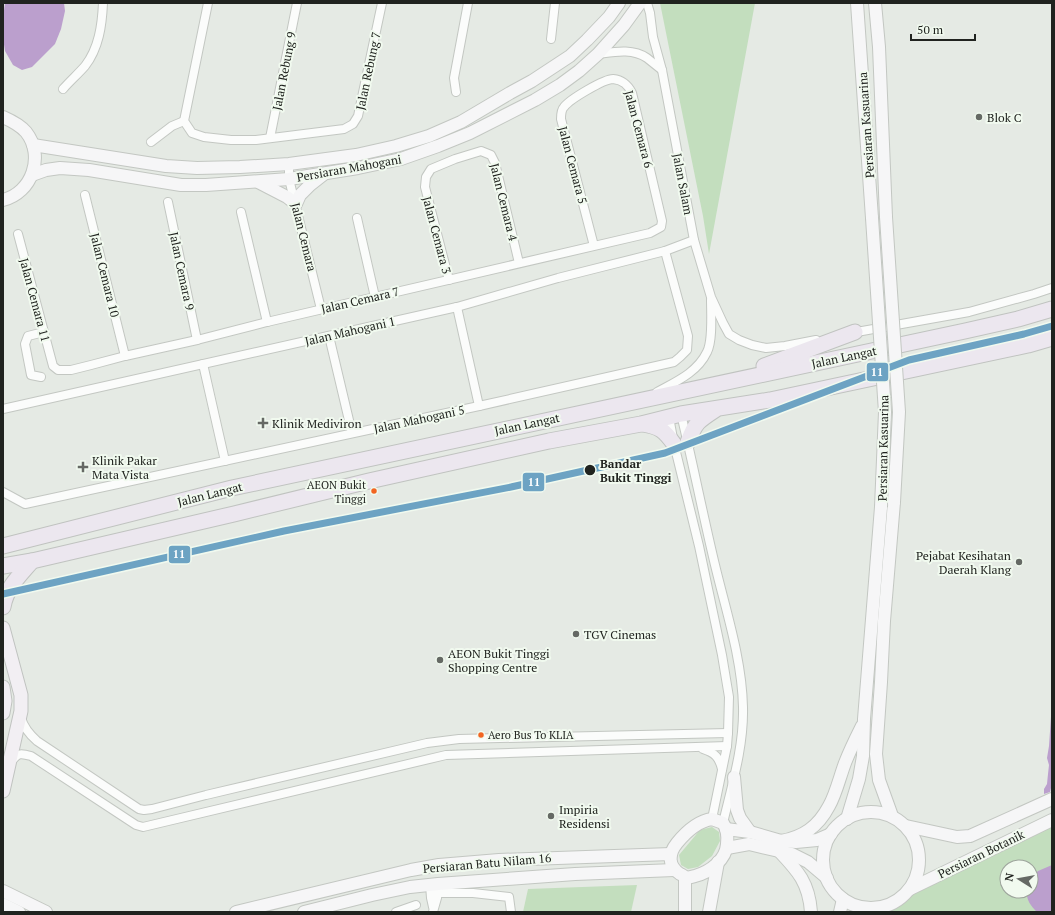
<svg xmlns="http://www.w3.org/2000/svg" width="1055" height="915" font-family="'PT Serif',serif">
	<style>
		.green { fill: #c3debe; fill-rule: evenodd }
		.water { fill: #bb9fcd }
		.lines { fill: none; stroke-linecap: round; stroke-linejoin: round }
		.street-casing { stroke: #c3c7c2; stroke-width: 10 }
		.secondary-casing { stroke: #c3c7c2; stroke-width: 14 }
		.primary-casing { stroke: #c0c3c0; stroke-width: 15 }
		.highway-casing { stroke: #c0c3c0; stroke-width: 17 }
		.street { stroke: #fbfcfb; stroke-width: 8 }
		.secondary { stroke: #f6f6f7; stroke-width: 12 }
		.primary { stroke: #f2eff3; stroke-width: 13 }
		.highway { stroke: #ece7ef; stroke-width: 15 }
		.secondary-bridge-casing { stroke: #c3c7c2; stroke-width: 14; stroke-linecap: butt }
		.secondary-bridge { stroke: #f6f6f7; stroke-width: 12 }
		.rail-1-casing { stroke: #f1faef; stroke-width: 10 }
		.rail-1 { stroke: #6da3c3; stroke-width: 7 }
		.poi-dot { fill: #656964; stroke: #f1faef; stroke-width: 1.5 }
		.stop-dot { fill: #20231f; stroke: #f1faef; stroke-width: 1.5 }
		.bus-dot { fill: #f26522; stroke: #f1faef; stroke-width: 1.5 }
		.labels { text-anchor: middle; dominant-baseline: central; stroke-width: 4; stroke-linejoin: round; paint-order: stroke }
		.bus-label { font-size: 11px; fill: #20231f; stroke: #f1faef; text-anchor: end }
		.street-label { font-size: 12px; fill: #20231f; stroke: #f1faef }
		.poi-label { font-size: 12px; fill: #20231f; stroke: #f1faef; text-anchor: start }
		.stop-label { font-size: 12px; font-weight: bold; fill: #20231f; stroke: #f1faef; text-anchor: start }
		.line-badge { stroke: #f1faef; stroke-width: 1.5 }
		.badge-label { font-size: 11px; text-anchor: middle; font-weight: bold; fill: #fff }
	</style>
	<rect width="100%" height="100%" fill="#e5eae4"/>
	<g class="green">
		<path d="M660,3H755L709,254L703,216Z"/>
		<path d="M1052,825V912H880L883,909ZM1007,867H1031V891H1007Z"/>
		<path d="M712,827L719,832L720,841L712,856L698,867L688,869L681,865L679,855L700,830Z"/>
		<path d="M637,885L631,912H523L528,889Z"/>
	</g>
	<g class="water">
		<path d="M5,3H64L65,11L61,29L55,44L32,67L22,70L13,65L5,51L3,38V18Z"/>
		<path d="M1052,702V784L1050,792L1044,794V789L1047,784L1048,774L1049,765L1047,758L1049,746Z"/>
		<path d="M1052,865V912H1037C1031,906 1026,900 1027,891H1031V878L1038,871Z"/>
	</g>
	<g class="lines">
		<g class="street-casing">
			<g id="street">
				<path d="M208,3L184,121L192,133L204,137L231,140H256L344,129L353,124L358,116L382,3"/>
				<path d="M647,3L650,13L653,37L662,70L694,240L711,297L723,323L729,334L739,340L752,345L766,348L785,346L816,340"/>
				<path d="M551,39L555,3"/>
				<path d="M598,54C614,52 632,48 647,58C652,62 657,66 662,70"/>
				<path d="M63,89C70,81 78,74 85,66C99,48 102,25 103,3"/>
				<path d="M456,92L454,78L468,3"/>
				<path d="M270,138L297,3"/>
				<path d="M151,142L172,126L184,121"/>
				<path d="M289,164V179L321,309"/>
				<path d="M85,195L125,356"/>
				<path d="M168,202L197,340"/>
				<path d="M241,212L267,322"/>
				<path d="M357,218L375,297"/>
				<path d="M18,234L53,366L58,370H71L91,365L125,356L197,340L267,322L650,233L661,227L662,221L632,93C628,85 623,80 613,79C604,79 570,99 564,107C561,110 561,116 561,119L594,246"/>
				<path d="M449,280L425,187L426,177L431,169L455,159L481,151L491,155L495,163L519,263"/>
				<path d="M457,307L479,406"/>
				<path d="M851,333L969,312L1034,294L1052,288"/>
				<path d="M329,336L352,433"/>
				<path d="M203,364L225,461"/>
				<path d="M41,377L31,375L25,344L28,336L44,332"/>
				<path d="M657,392C675,382 697,373 707,352C713,341 711,313 711,300"/>
				<path d="M3,409L457,307L558,278L665,251L694,240"/>
				<path d="M681,414C693,464 703,515 715,565C726,611 742,659 743,707C744,746 732,785 723,823"/>
				<path d="M669,417L674,444L699,546L722,655L729,697L728,733L727,746L712,819"/>
				<path d="M3,492L25,504L479,406L674,362L680,357L687,350L688,336L665,251"/>
				<path d="M21,718C24,728 29,734 37,741L139,809L144,810L152,809L206,795L427,743L459,739L728,733"/>
				<path d="M703,749C715,753 719,757 722,769"/>
				<path d="M11,762C18,753 20,753 31,756L136,825L143,827L446,755L727,746"/>
				<path d="M430,885L431,898L433,907"/>
				<path d="M438,893H473L509,897L511,912"/>
				<path d="M396,912L416,905"/>
				<path d="M433,912L437,898L438,888"/>
			</g>
		</g>
		<g class="secondary-casing">
			<g id="secondary">
				<path d="M857,3L872,218"/>
				<path d="M875,3L879,47L886,217"/>
				<path d="M3,117C12,121 20,125 26,132C45,156 32,193 3,200"/>
				<path d="M33,145L166,166L197,168L240,167L289,164L356,155L396,146L429,136L461,122L510,93L532,81L570,56L587,40L609,17L619,3"/>
				<path d="M32,175L46,170L60,168L89,170L181,185H206L289,179L358,168L401,159L438,146L470,133L535,100L560,85L579,71L598,54L624,25L640,3"/>
				<path d="M258,182L287,197L296,204L300,195L310,185L324,174"/>
				<path d="M734,777L737,810L740,818L750,832"/>
				<circle cx="871" cy="860" r="48"/>
				<path d="M892,816L879,780L876,754L881,682L884,621L894,502"/>
				<path d="M712,819L723,823C727,829 728,836 727,844C726,860 710,872 695,876C692,877 688,878 685,877C685,877 681,874 680,874C668,866 668,854 677,843C686,832 698,821 712,819Z"/>
				<path d="M847,819L859,779L863,756L864,719L881,507"/>
				<path d="M906,826L957,837L970,836L1052,799"/>
				<path d="M726,829L750,832L781,841L796,842L817,840L831,834"/>
				<path d="M781,841C803,837 818,827 829,806C836,794 840,776 845,763C850,750 856,738 862,726"/>
				<path d="M727,848L749,844L792,854L808,862L827,878"/>
				<path d="M779,851C798,871 809,883 811,912"/>
				<path d="M910,889L1052,820"/>
				<path d="M3,891L46,912"/>
				<path d="M3,904L19,912"/>
				<path d="M236,912L411,870L439,865L499,860L671,854"/>
				<path d="M304,912L372,895L410,887L438,884L575,874L674,870"/>
				<path d="M685,912V877"/>
				<path d="M709,912L718,862"/>
				<path d="M840,912L843,899"/>
			</g>
		</g>
		<g class="primary-casing">
			<g id="primary">
				<path d="M3,628L21,695V711L3,791"/>
				<path d="M3,687L5,701L3,713"/>
			</g>
		</g>
		<g class="highway-casing">
			<g id="highway">
				<path d="M764,366L855,332"/>
				<path d="M643,424C660,427 664,430 674,444"/>
				<path d="M688,442C695,423 698,421 715,410"/>
				<path d="M3,546L232,488L965,331L1018,319L1052,309"/>
				<path d="M3,566L32,561L234,514L369,481L549,441L641,424L681,414L770,400L1028,345L1052,338"/>
				<path d="M3,607C6,588 20,575 32,561"/>
			</g>
		</g>
		<use href="#street" class="street"/>
		<use href="#secondary" class="secondary"/>
		<use href="#primary" class="primary"/>
		<use href="#highway" class="highway"/>
		<g class="secondary-bridge-casing">
			<g id="secondary-bridge">
				<path d="M886,217L899,412L894,502"/>
				<path d="M872,218L885,412L881,507"/>
			</g>
		</g>
		<use href="#secondary-bridge" class="secondary-bridge"/>
		<g class="rail-1-casing">
			<path id="rail-1" d="M3,594L284,531L511,487L665,453L909,360L1024,334L1052,326"/>
		</g>
		<use href="#rail-1" class="rail-1"/>
	</g>
	<g class="poi-dot">
		<circle cx="979" cy="117" r="4"/>
		<path d="M261 417h4v4h4v4h-4v4h-4v-4h-4v-4h4z"/>
		<path d="M81 461h4v4h4v4h-4v4h-4v-4h-4v-4h4z"/>
		<circle cx="1019" cy="562" r="4"/>
		<circle cx="576" cy="634" r="4"/>
		<circle cx="440" cy="660" r="4"/>
		<circle cx="551" cy="816" r="4"/>
	</g>
	<circle class="stop-dot" cx="590" cy="470" r="6"/>
	<g class="bus-dot">
		<circle cx="374" cy="491" r="3.5"/>
		<circle cx="481" cy="735" r="3.5"/>
	</g>
	<g class="labels">
		<g class="bus-label">
			<text x="366" y="485">AEON Bukit<tspan x="366" dy="14">Tinggi</tspan></text>
			<text x="488" y="735" text-anchor="start">Aero Bus To KLIA</text>
		</g>
		<g class="street-label">
			<text transform="translate(284 71) rotate(-79)">Jalan Rebung 9</text>
			<text transform="translate(368 71) rotate(-78)">Jalan Rebung 7</text>
			<text transform="translate(866 125) rotate(-94)">Persiaran Kasuarina</text>
			<text transform="translate(639 129) rotate(75)">Jalan Cemara 6</text>
			<text transform="translate(573 165) rotate(75)">Jalan Cemara 5</text>
			<text transform="translate(349 168) rotate(-10)">Persiaran Mahogani</text>
			<text transform="translate(683 184) rotate(79)">Jalan Salam</text>
			<text transform="translate(504 202) rotate(76)">Jalan Cemara 4</text>
			<text transform="translate(437 235) rotate(75)">Jalan Cemara 3</text>
			<text transform="translate(304 237) rotate(76)">Jalan Cemara</text>
			<text transform="translate(182 271) rotate(78)">Jalan Cemara 9</text>
			<text transform="translate(105 275) rotate(76)">Jalan Cemara 10</text>
			<text transform="translate(35 300) rotate(75)">Jalan Cemara 11</text>
			<text transform="translate(360 300) rotate(-13)">Jalan Cemara 7</text>
			<text transform="translate(350 331) rotate(-13)">Jalan Mahogani 1</text>
			<text transform="translate(844 357) rotate(-12)">Jalan Langat</text>
			<text transform="translate(419 419) rotate(-12)">Jalan Mahogani 5</text>
			<text transform="translate(527 424) rotate(-12)">Jalan Langat</text>
			<text transform="translate(883 448) rotate(-89)">Persiaran Kasuarina</text>
			<text transform="translate(210 494) rotate(-14)">Jalan Langat</text>
			<text transform="translate(981 854) rotate(-26)">Persiaran Botanik</text>
			<text transform="translate(487 863) rotate(-5)">Persiaran Batu Nilam 16</text>
		</g>
		<g class="poi-label">
			<text x="987" y="117">Blok C</text>
			<text x="272" y="423">Klinik Mediviron</text>
			<text x="92" y="460">Klinik Pakar<tspan x="92" dy="14">Mata Vista</tspan></text>
			<text x="1011" y="555" text-anchor="end">Pejabat Kesihatan<tspan x="1011" dy="14">Daerah Klang</tspan></text>
			<text x="584" y="634">TGV Cinemas</text>
			<text x="448" y="653">AEON Bukit Tinggi<tspan x="448" dy="14">Shopping Centre</tspan></text>
			<text x="559" y="809">Impiria<tspan x="559" dy="14">Residensi</tspan></text>
		</g>
		<g class="stop-label">
			<text x="600" y="463">Bandar<tspan x="600" dy="14">Bukit Tinggi</tspan></text>
		</g>
	</g>
	<g class="line-badge">
		<rect x="866" y="362" width="23" height="20" rx="4" fill="#6da3c3"/>
		<rect x="522" y="472" width="23" height="20" rx="4" fill="#6da3c3"/>
		<rect x="168" y="545" width="23" height="19" rx="4" fill="#6da3c3"/>
	</g>
	<g class="badge-label">
		<text x="877" y="376">11</text>
		<text x="534" y="486">11</text>
		<text x="179" y="558">11</text>
	</g>
	<rect width="1055" height="915" fill="none" stroke="#20231f" stroke-width="8"/>
	<g transform="translate(1019 879) rotate(281)"><circle r="19" fill="#f1faef" stroke="#9da49c"/>
	<path d="M0-3L7 15L0 10L-7 15Z" fill="#656964"/>
	<text y="-6" font-size="11" font-weight="bold" text-anchor="middle" fill="#20231f">N</text>
	</g>
	<path d="M911 34v6h64v-6" fill="none" stroke="#20231f" stroke-width="2"/>
	<text x="917" y="34" font-size="12" fill="#20231f" stroke="#f1faef" stroke-width="3" paint-order="stroke">50 m</text>
</svg>
